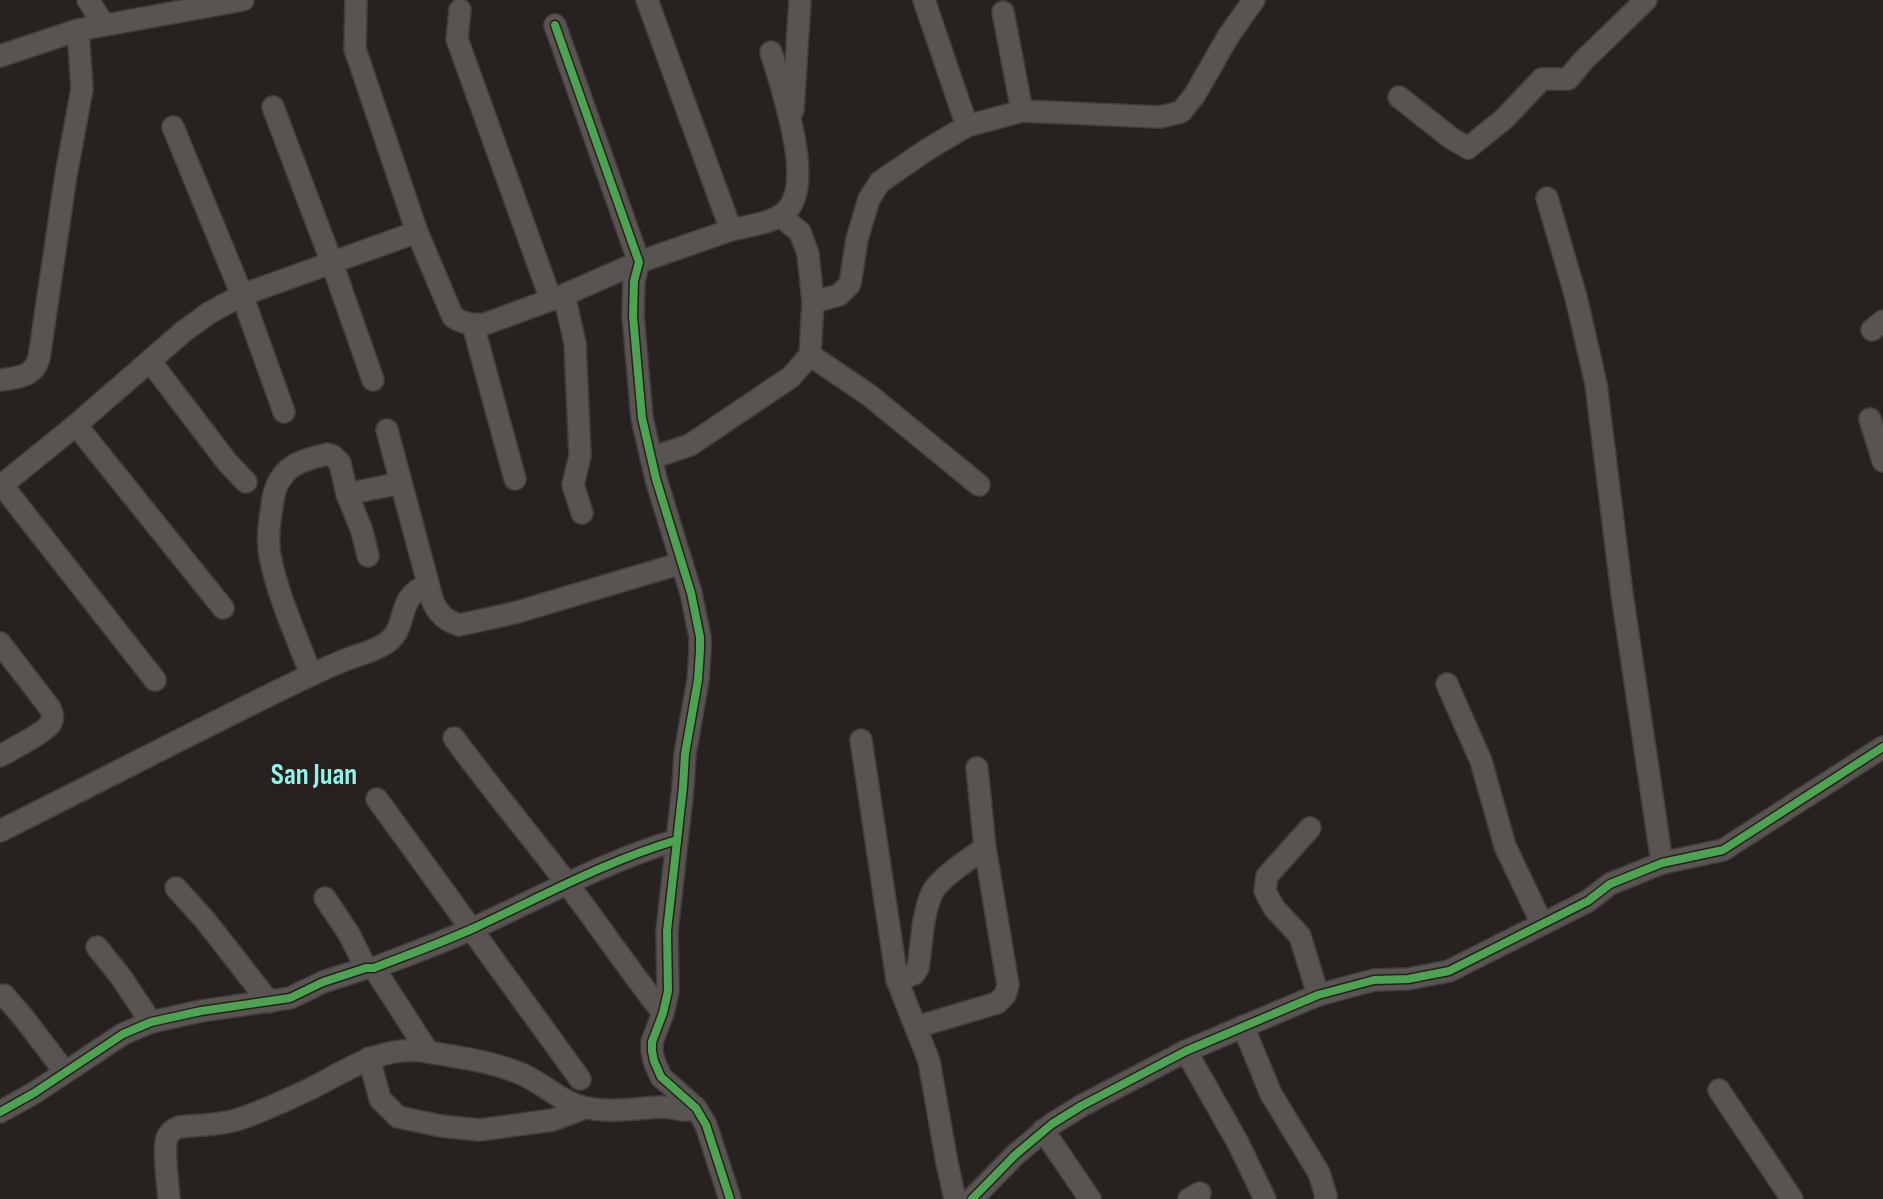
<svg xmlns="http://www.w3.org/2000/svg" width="1883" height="1199" font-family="'Sofia Sans Condensed',sans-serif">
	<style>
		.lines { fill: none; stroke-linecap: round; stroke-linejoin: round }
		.minor-casing { stroke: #433e3d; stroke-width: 24 }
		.minor { stroke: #585452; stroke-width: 21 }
		.cycleway-casing { stroke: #2a1e1d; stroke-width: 11 }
		.cycleway { stroke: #4ca352; stroke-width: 8 }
		.labels { text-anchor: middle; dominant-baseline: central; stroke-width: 5; stroke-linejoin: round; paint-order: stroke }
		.town-label { font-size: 29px; font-weight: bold; fill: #8bf5ea; stroke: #2a1e1d }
	</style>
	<rect width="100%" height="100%" fill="#272120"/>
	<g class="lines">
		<g class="minor-casing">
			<g id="minor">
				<path d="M88,0L104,25"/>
				<path d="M356,0L355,49L417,232L453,317C464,324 473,325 485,324L564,295L639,262L731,230"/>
				<path d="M647,0L731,230C749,225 775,224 788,209C814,180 781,86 771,52"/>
				<path d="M924,0L967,126"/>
				<path d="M460,10L457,39L551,300"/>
				<path d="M1003,12L1022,111"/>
				<path d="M555,25L639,262L634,281L633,316L642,418L656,479L691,593L700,637V650L698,680L685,754L683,787L667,931L668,991L663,1013L652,1042V1051L654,1061L661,1077L696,1108L706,1125L730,1199"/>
				<path d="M0,56L78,30L243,0"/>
				<path d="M1399,97L1451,138L1468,148L1504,119L1542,79H1568L1583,61L1646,0"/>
				<path d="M273,107L332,263L373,380"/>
				<path d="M793,110L800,0"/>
				<path d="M173,127L242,295L284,412"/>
				<path d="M1547,198L1576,297L1596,384L1622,594L1662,863"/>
				<path d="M564,295L575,343L580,456L573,485L582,513"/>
				<path d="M813,302L839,295L850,284L857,239L869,199L880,182L928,149L967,126L1022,111L1160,117L1181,112L1194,96L1229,35L1254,0"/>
				<path d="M473,325L515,479"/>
				<path d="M1872,330L1883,321"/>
				<path d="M810,355L869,395L979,485"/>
				<path d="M150,361L227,462L246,482"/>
				<path d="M0,380C17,378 34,377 39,358L66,175L82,89L78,30"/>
				<path d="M1870,419L1883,461"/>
				<path d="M76,425L2,485L155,680"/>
				<path d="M387,430L433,602C438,614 446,621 459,625L514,613L682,563"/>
				<path d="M651,458L690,445L791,377L810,355L813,302L808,254L800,232L780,216"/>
				<path d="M347,494L401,483"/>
				<path d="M223,608L76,425L183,332L209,313L242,295L417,232"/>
				<path d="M0,643L50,708C52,713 54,718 51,723C46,732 10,750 0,756"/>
				<path d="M311,675C297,637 278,597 270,556C267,540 269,523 272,507C273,494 277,481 286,472C296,461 313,458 327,454L333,456L340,463L347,494L362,531L368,556"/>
				<path d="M1447,684L1481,761L1505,846L1542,924"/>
				<path d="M454,738C490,787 529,834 566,882C599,925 629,970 663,1013"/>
				<path d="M861,740L897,980L929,1061L947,1163L955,1199"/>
				<path d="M377,799L580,1079"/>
				<path d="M1310,828L1267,876L1265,891L1274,908L1300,936L1318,995"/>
				<path d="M0,831C96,783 192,733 288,686C305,678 323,669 340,662C354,656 369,653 383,645C411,630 393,597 428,585"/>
				<path d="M176,888L205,920L269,1002"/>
				<path d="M325,898L349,934L366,968"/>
				<path d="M97,947L121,977L151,1022"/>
				<path d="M374,968L428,1052"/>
				<path d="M897,980L914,974L918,968C922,944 922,915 932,893C938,879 972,857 985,848"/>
				<path d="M4,995L23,1017L65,1072"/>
				<path d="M1243,1026L1271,1094L1319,1173L1326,1196L1325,1199"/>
				<path d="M916,1027L997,1003L1005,995L1008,985L985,848L977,768"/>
				<path d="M1186,1051L1238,1143L1265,1199"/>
				<path d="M369,1058L380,1099L398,1117L441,1126L479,1130L553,1120L585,1108"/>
				<path d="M1719,1090L1792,1199"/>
				<path d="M0,1112L34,1093L123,1034L151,1022L201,1011L290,998L323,982L366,968H374C407,955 441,943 474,928C541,897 606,861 677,840"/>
				<path d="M1043,1130L1090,1199"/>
				<path d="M169,1199C168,1185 163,1149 167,1138C169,1132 174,1129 179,1127C198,1125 225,1125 242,1118C266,1110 289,1099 312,1088C349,1069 384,1044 428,1052C460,1057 494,1062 524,1075C545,1085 564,1104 587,1108C612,1113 637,1108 662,1107C674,1107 686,1113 696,1108"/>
				<path d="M972,1199L1015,1155L1052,1124L1081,1106L1186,1051L1318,995L1374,980L1408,979L1449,971L1588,901L1610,884L1662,863L1723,850L1883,747"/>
				<path d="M1189,1199L1200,1193"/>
			</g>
		</g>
		<use href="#minor" class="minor"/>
		<g class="cycleway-casing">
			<g id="cycleway">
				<path d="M555,25L639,262L634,281L633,316L642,418L656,479L691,593L700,637V650L698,680L685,754L683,787L667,931L668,991L663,1013L652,1042V1051L654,1061L661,1077L696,1108L706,1125L730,1199"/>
				<path d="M0,1112L34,1093L123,1034L151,1022L201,1011L290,998L323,982L366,968H374C407,955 441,943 474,928C541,897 606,861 677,840"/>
				<path d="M972,1199L1015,1155L1052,1124L1081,1106L1186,1051L1318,995L1374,980L1408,979L1449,971L1588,901L1610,884L1662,863L1723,850L1883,747"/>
			</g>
		</g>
		<use href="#cycleway" class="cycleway"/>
	</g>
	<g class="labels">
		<g class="town-label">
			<text x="314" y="775">San Juan</text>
		</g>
	</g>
</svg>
